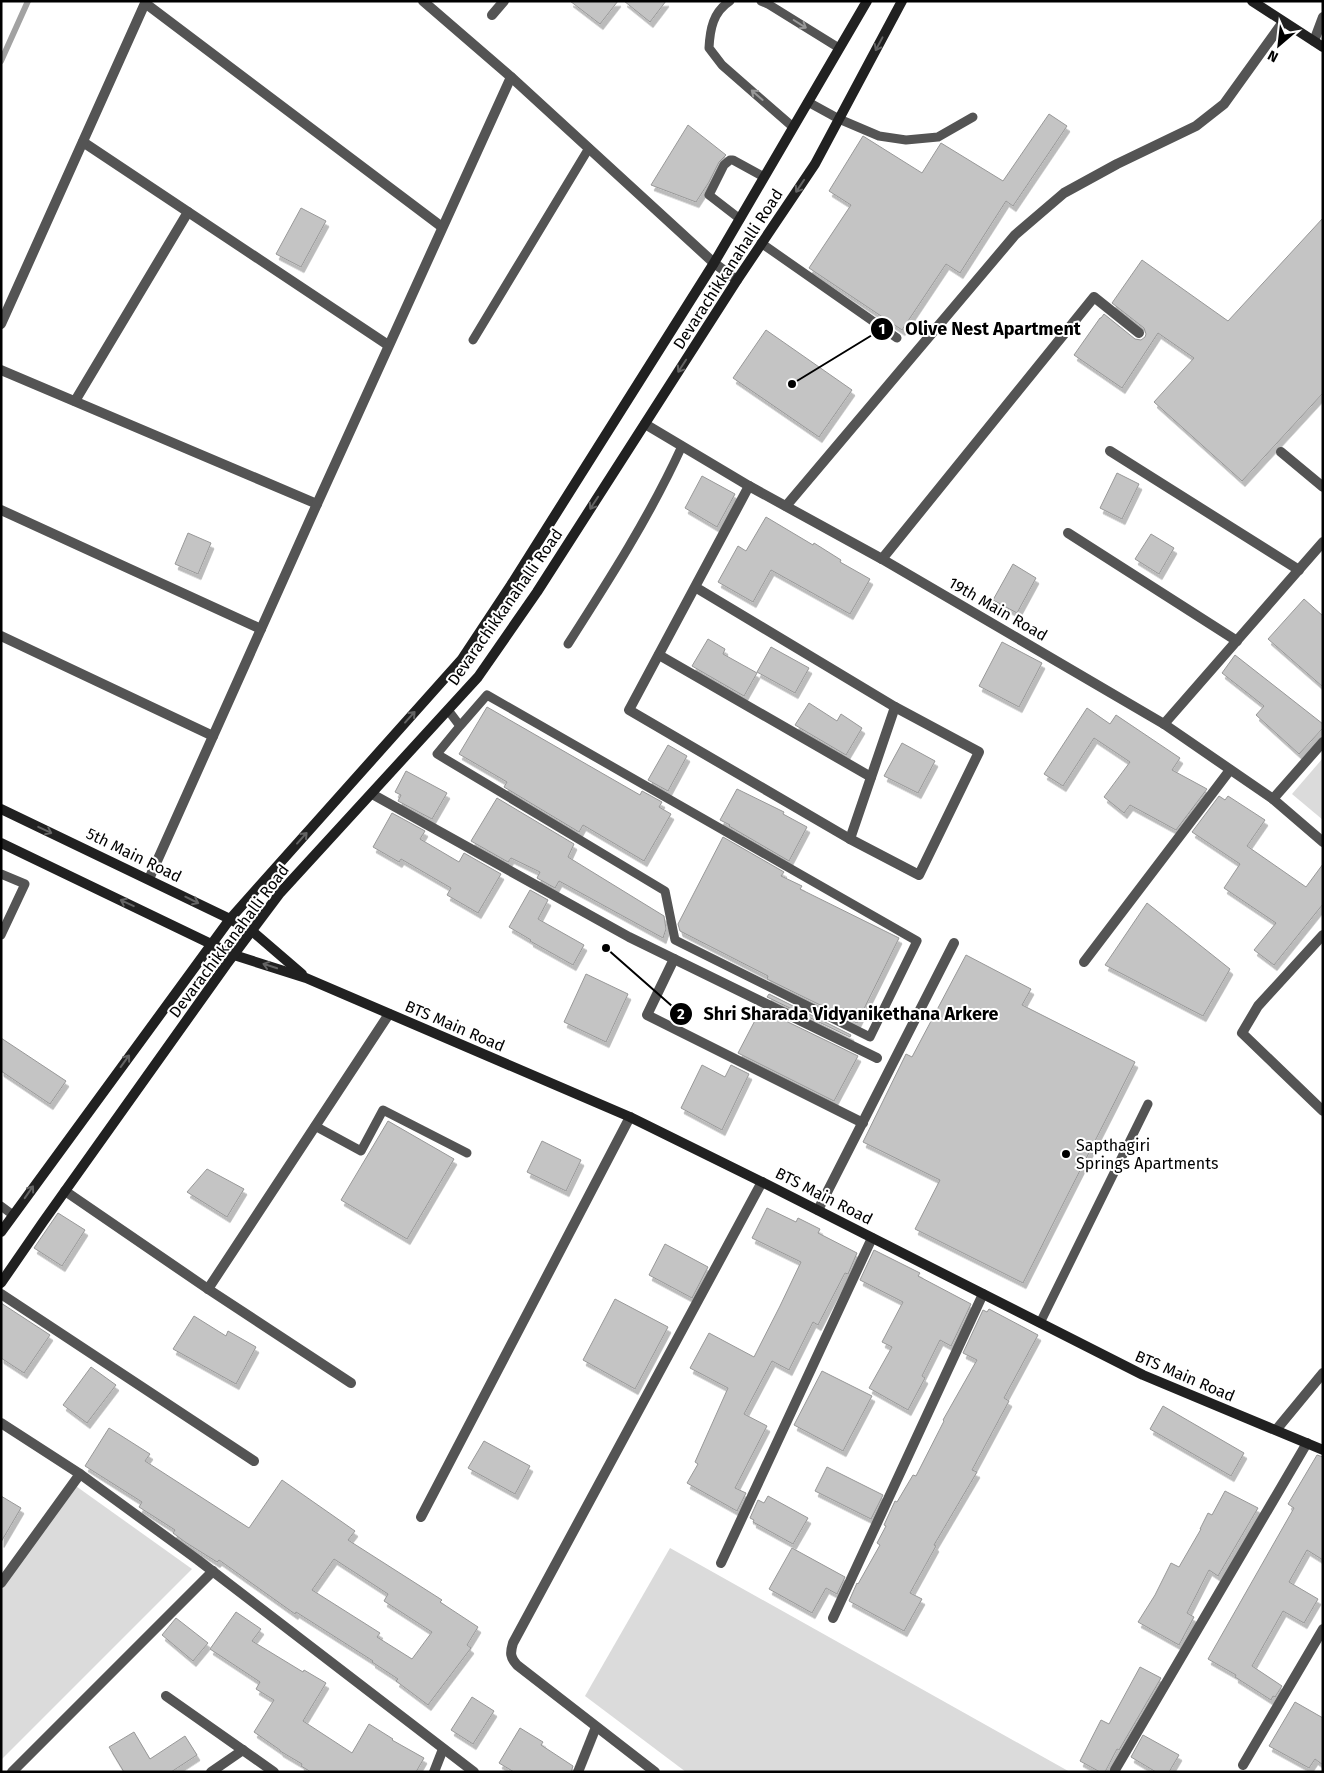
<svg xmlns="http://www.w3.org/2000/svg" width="1324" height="1773" font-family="'Fira Sans',sans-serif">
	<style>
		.green { fill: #dbdbdb }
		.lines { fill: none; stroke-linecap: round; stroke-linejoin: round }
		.stream { stroke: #a2a2a2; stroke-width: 6 }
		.building { fill: #c4c4c4; stroke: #989898; fill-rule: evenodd; filter: url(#shadow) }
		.lane { stroke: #545454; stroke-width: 9 }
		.street { stroke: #545454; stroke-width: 10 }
		.secondary { stroke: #212121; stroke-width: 10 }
		.oneway { stroke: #989898 }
		.oneway2 { stroke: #646464 }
		.poi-dot { fill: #000; stroke: #fff; stroke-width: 2 }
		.labels { text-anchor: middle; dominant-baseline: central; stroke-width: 4; stroke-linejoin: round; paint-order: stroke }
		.street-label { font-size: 16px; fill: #000; stroke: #fff }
		.poi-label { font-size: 16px; fill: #000; stroke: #fff; text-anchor: start }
		.leader { fill: none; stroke: #000; stroke-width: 2 }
		.callout-dot { fill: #000; stroke: #fff; stroke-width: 2 }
		.mark-label { font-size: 15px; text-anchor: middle; font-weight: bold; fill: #fff }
		.callout-label { font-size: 18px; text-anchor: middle; font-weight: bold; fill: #000; stroke: #fff; stroke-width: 4; stroke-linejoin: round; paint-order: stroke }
	</style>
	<defs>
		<filter id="shadow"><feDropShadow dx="3" dy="5.5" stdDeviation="0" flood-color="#0004"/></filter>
	</defs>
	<rect width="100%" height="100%" fill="#fff"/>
	<g class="green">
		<path d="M1323,758V820L1292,794Z"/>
		<path d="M73,1484L192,1569L1,1760V1587Z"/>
		<path d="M670,1548L1070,1772H686L585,1696Z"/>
	</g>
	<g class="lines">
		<path class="stream" d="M1,61L28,1"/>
	</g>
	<g class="building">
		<path d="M570,1H618L600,24Z"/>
		<path d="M624,1H666L650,22Z"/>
		<path d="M1049,114L1067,126L1013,206L1006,201L960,273L946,264L902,330L809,268L851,205L829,191L863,136L922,173L941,143L1003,181Z"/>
		<path d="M688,125L726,155L719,162L709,182L696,202L651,185Z"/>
		<path d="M301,208L326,221L301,267L276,254Z"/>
		<path d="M1323,218V393L1242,481L1154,402L1194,358L1158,333L1122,388L1074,355L1100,318H1101L1104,314L1135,339L1141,340L1145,337L1146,334L1144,328L1112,303L1142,260L1228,321Z"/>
		<path d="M766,330L852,390L819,437L733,378Z"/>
		<path d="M1117,473L1139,484L1122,519L1100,508Z"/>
		<path d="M702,476L735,494L717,527L685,508Z"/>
		<path d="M766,517L813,545L814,543L841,560L840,562L870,579L850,614L771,570L753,602L718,582L738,546L746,551Z"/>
		<path d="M188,533L211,543L198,574L175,564Z"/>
		<path d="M1151,534L1174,548L1159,574L1135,559Z"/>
		<path d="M1013,564L1036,578L1017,613L993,600Z"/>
		<path d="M1304,599L1323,616V687L1268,639Z"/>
		<path d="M708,639L725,649L723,654L757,673L744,696L692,666Z"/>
		<path d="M1002,642L1042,663L1019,707L979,686Z"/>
		<path d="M771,647L809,668L795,693L757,672Z"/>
		<path d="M1235,655L1323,724V728L1299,754L1256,715L1264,706L1222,673Z"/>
		<path d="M809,703L837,721L841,714L862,728L846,755L795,725Z"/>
		<path d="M487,707L640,795L642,791L662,802L659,807L671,814L644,861L583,825L579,832L504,787L507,782L459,754Z"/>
		<path d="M1087,708L1110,724L1116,715L1180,758L1172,770L1207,789L1176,830L1130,805L1124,813L1104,797L1130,762L1094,738L1063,786L1044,774Z"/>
		<path d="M902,743L935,761L918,793L884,776Z"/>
		<path d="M668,745L687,756L668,791L648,780Z"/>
		<path d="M406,771L447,793L432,819L398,801L401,795L395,792Z"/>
		<path d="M737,789L784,812L783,814L807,827L789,861L729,826L730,825L720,820Z"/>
		<path d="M1219,796L1225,800L1228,796L1265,820L1247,846L1306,887L1323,864V904L1274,965L1254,950L1276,923L1224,888L1240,864L1192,832Z"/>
		<path d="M497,798L574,844L568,857L664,916L666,929L663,938L559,881L555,888L537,878L540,872L511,858L508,862L471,841Z"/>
		<path d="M392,813L425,831L420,839L459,862L464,853L501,874L478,913L447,895L451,888L401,859L399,862L373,847Z"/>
		<path d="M723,837L784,872L781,876L802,886L800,889L899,938L857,1023L767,979L768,976L680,931L678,924Z"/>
		<path d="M530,890L548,900L538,919L584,945L573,965L530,941L531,940L509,927Z"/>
		<path d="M1147,903L1230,969L1203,1016L1105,965Z"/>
		<path d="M966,955L1031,989L1022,1005L1135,1062L1023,1283L915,1229L940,1180L863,1142L906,1054L912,1057Z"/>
		<path d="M586,974L628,994L606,1042L564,1022Z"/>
		<path d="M769,994L851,1035L850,1037L767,997Z"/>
		<path d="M761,1009L858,1056L834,1101L738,1053Z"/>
		<path d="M1,1038L66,1081L50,1104L1,1071Z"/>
		<path d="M702,1065L725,1077L731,1065L749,1074L722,1130L681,1108Z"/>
		<path d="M388,1121L454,1159L407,1239L341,1200Z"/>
		<path d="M542,1141L581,1160L566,1191L527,1172Z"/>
		<path d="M207,1169L244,1189L227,1217L187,1192Z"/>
		<path d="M767,1208L796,1222L798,1218L820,1229L818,1233L857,1253L848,1274L845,1273L818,1325L813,1322L789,1370L772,1361L744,1414L767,1426L735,1488L746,1493L737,1511L687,1483L698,1464L695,1462L728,1388L690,1368L709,1333L754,1357L780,1306L801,1262L752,1238Z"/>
		<path d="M58,1213L85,1230L62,1266L34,1248Z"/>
		<path d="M665,1244L708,1267L692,1298L649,1275Z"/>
		<path d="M874,1250L920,1273L918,1276L971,1304L951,1346L940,1340L922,1376L925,1378L908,1410L869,1388L892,1347L882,1342L903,1302L860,1280Z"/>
		<path d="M615,1299L668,1327L635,1389L583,1360Z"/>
		<path d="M1,1303L50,1335L24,1373L1,1358Z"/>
		<path d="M989,1309L1038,1335L1004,1398L1009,1401L972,1470L977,1472L934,1545L936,1546L910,1593L922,1599L904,1631L849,1601L857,1583L858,1584L880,1545L877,1543L886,1526L884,1525L895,1501L897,1502L913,1475L916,1476L944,1421L943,1420L977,1360L963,1353L983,1310L987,1312Z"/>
		<path d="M194,1316L226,1336L228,1331L256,1347L236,1384L173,1349Z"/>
		<path d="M91,1367L116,1385L87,1423L63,1405Z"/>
		<path d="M822,1371L872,1396L843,1451L794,1425Z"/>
		<path d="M1163,1406L1244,1453L1231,1476L1150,1429Z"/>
		<path d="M109,1428L150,1454L145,1461L249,1528L282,1480L355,1531L348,1540L442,1600L440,1602L478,1627L467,1645L471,1648L428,1705L396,1681L398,1679L372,1662L373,1661L296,1612L295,1614L219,1560L217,1562L185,1542L173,1533L175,1530L139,1507L142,1502L85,1466ZM334,1559L388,1594L384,1601L432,1632L412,1659L377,1637L380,1633L312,1590Z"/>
		<path d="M484,1441L530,1466L515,1494L468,1468Z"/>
		<path d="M1317,1455L1323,1457V1560L1307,1550L1289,1582L1318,1599L1304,1623L1283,1611L1252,1666L1282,1686L1275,1697L1273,1696L1271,1700L1235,1677L1236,1675L1208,1659L1294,1508L1288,1504Z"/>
		<path d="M827,1467L883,1495L871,1519L815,1491Z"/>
		<path d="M1225,1491L1258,1508L1218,1576L1209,1570L1187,1613L1194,1617L1179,1645L1138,1622L1155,1595L1171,1563L1179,1567L1201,1529H1200L1208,1513L1212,1515Z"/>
		<path d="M1,1496L21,1508L1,1542Z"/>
		<path d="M768,1496L808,1518L793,1544L753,1522L754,1520L750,1518L758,1500L764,1503Z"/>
		<path d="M792,1548L845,1577L837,1594L826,1588L812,1613L769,1589Z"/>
		<path d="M236,1612L261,1629L252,1641L303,1672L304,1670L326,1683L303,1721L352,1753L369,1724L393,1739L392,1740L424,1758L416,1772H311L301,1766L302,1764L280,1751V1750L254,1732L274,1700L256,1689L260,1682L210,1649Z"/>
		<path d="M176,1618L208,1643L193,1661L162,1635Z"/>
		<path d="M1140,1667L1161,1678L1119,1750L1117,1749L1105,1772H1100L1080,1761L1101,1720L1109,1724Z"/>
		<path d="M472,1697L494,1711L473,1744L451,1730Z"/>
		<path d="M1295,1702L1323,1718V1765L1315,1759L1309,1768L1269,1746Z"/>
		<path d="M520,1728L543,1742L541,1745L573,1766L571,1772H514L499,1763Z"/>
		<path d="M134,1732L150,1759L185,1736L197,1755L171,1772H124L109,1747Z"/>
		<path d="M1143,1735L1179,1755L1169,1772H1156L1131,1757Z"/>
	</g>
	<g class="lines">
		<g class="lane">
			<path d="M730,1C713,12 710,29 709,48L722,65L793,127"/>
			<path d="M761,1L768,4L839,48"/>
			<path d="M808,102L839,119L879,136L906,140L938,137L973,117"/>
			<path d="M740,219L709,195L724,165L730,160H733L764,177"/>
			<path d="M761,243L897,338"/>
			<path d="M473,340L589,148"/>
			<path d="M568,644C609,580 650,516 682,446"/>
			<path d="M448,710L460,726L487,695L917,941L870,1037L675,940L665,891L437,754L460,726"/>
			<path d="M1,874L25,884L1,935"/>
			<path d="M315,1126L361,1151L383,1110L467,1153"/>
			<path d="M1,1206L13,1215"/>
			<path d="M1040,1323L1148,1104"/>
		</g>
		<g class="street">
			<path d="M423,1L511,77L714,263L737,280"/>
			<path d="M145,3L442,227"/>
			<path d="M492,15L504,1"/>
			<path d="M1314,41L1323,17"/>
			<path d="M83,142L388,345"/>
			<path d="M1,324L146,1"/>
			<path d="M1,370L317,504"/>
			<path d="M75,401L188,212"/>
			<path d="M645,424L749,486L882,559L1164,724L1273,799L1323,842"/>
			<path d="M1110,451L1299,570"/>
			<path d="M1281,452L1323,487"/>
			<path d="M786,506L1015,235L1064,193L1117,164L1196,126L1224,104L1283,22"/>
			<path d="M1,510L261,629"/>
			<path d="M1068,533L1237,641"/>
			<path d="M882,559L1094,297L1139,333"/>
			<path d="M695,587L895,707L979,752L919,875L850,839L629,710L749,486"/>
			<path d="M1,636L213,736"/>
			<path d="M659,655L871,777"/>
			<path d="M1164,724L1323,542"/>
			<path d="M372,794L629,937L877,1058"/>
			<path d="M1273,799L1323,742"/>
			<path d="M850,839L895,707"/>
			<path d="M149,879L317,504L511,77"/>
			<path d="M1323,935L1258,1006L1242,1033L1323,1111"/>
			<path d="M674,959L647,1015L863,1123"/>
			<path d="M1084,962L1230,770"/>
			<path d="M65,1191L208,1289L351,1383"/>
			<path d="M818,1210L954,943"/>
			<path d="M208,1289L389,1014"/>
			<path d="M1,1294L254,1461"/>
			<path d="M1,1423L80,1474L198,1560L474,1772"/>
			<path d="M1276,1430L1323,1373"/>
			<path d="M421,1517L630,1117"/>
			<path d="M721,1563L872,1238"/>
			<path d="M1,1583L80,1474"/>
			<path d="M833,1618L983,1294"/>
			<path d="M166,1696L274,1772"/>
			<path d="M1243,1765L1323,1629"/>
			<path d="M1115,1770L1307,1443"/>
			<path d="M12,1772L213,1571"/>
			<path d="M211,1772L243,1750"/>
			<path d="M434,1772L443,1749"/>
			<path d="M578,1772L596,1727"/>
			<path d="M655,1772L517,1665C510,1657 510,1653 513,1643L762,1182"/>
		</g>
		<g class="secondary">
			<path d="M1252,1L1323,47"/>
			<path d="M1,809L230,919L252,931L302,974"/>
			<path d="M1,843L234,955L306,978L630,1117L762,1182L1143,1375L1323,1450"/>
			<path d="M1,1232L230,919L462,659L511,585L714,263L867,1"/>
			<path d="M1,1283L43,1222L226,965L280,893L478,677L537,592L737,280L815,164L902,1"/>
		</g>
	</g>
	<defs><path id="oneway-shaft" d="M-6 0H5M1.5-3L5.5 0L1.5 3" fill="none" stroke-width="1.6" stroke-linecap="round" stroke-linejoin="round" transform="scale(1.25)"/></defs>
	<g class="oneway">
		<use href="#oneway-shaft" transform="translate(800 24) rotate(32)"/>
		<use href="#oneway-shaft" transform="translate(757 95) rotate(-139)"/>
	</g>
	<g class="oneway2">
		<use href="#oneway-shaft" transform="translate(879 44) rotate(118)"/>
		<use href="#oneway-shaft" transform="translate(800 186) rotate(124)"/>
		<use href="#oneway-shaft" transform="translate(682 366) rotate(123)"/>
		<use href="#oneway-shaft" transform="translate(594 503) rotate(123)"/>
		<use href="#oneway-shaft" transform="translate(410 717) rotate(-48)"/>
		<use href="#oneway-shaft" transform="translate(45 830) rotate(25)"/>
		<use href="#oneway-shaft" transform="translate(302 838) rotate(-48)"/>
		<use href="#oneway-shaft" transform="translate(192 900) rotate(26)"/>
		<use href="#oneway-shaft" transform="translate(127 903) rotate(-155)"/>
		<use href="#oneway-shaft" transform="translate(270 966) rotate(-162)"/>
		<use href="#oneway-shaft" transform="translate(125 1061) rotate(-54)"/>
		<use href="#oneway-shaft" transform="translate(29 1192) rotate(-55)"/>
	</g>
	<circle class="poi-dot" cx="1066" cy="1154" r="5"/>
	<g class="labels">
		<g class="street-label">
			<text transform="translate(728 269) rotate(-57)">Devarachikkanahalli Road</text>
			<text transform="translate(505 607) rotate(-55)">Devarachikkanahalli Road</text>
			<text transform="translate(998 609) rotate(30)">19th Main Road</text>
			<text transform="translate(134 855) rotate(26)">5th Main Road</text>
			<text transform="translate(229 941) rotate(-53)">Devarachikkanahalli Road</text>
			<text transform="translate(455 1026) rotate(23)">BTS Main Road</text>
			<text transform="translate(824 1196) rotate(27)">BTS Main Road</text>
			<text transform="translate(1185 1376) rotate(23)">BTS Main Road</text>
		</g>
		<g class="poi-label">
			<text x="1076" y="1145">Sapthagiri<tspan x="1076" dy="18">Springs Apartments</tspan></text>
		</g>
	</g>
	<path class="leader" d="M792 384L882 329M606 948L681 1014"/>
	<g class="callout-dot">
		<circle cx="792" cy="384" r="5"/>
		<circle cx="606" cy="948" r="5"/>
		<circle cx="882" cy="329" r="12"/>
		<circle cx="681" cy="1014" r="12"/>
	</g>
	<g class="mark-label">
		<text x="882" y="334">1</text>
		<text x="681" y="1019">2</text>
	</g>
	<g class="callout-label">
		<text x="993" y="335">Olive Nest Apartment</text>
		<text x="851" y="1020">Shri Sharada Vidyanikethana Arkere</text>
	</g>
	<rect width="1324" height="1773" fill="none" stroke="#000000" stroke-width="5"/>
	<g transform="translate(1279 45) rotate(208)" stroke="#ffffff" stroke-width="4" paint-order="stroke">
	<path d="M0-4L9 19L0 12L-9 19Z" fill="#000000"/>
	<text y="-8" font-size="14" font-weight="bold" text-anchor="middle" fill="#000000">N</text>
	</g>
</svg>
